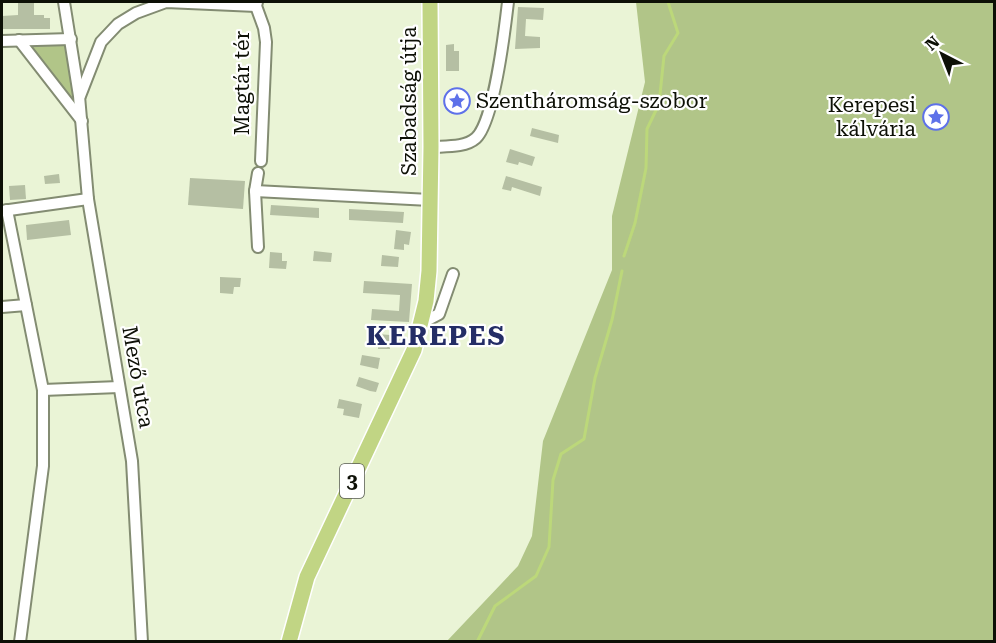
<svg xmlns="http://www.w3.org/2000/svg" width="996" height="643" font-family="'Roboto Serif',serif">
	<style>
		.green { fill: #b1c588 }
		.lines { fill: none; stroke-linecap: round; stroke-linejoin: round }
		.stream { stroke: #bcd87a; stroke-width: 3 }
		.building { fill: #b5bfa3 }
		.street-casing { stroke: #838c72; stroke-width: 14 }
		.primary-casing { stroke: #fff; stroke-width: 18 }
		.street { stroke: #fff; stroke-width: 10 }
		.primary { stroke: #c1d584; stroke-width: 15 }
		.labels { text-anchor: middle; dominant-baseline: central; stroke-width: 4.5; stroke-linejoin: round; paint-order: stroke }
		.shield { fill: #fff; stroke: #565851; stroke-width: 1.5 }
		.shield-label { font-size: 20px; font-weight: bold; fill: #0d1006 }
		.street-label { font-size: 21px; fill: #0d1006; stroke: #fff }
		.poi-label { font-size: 21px; fill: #0d1006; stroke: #fff; text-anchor: start }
		.district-label { font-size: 27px; font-weight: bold; letter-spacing: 1.5px; fill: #242d66; stroke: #fff }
	</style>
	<rect width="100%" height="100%" fill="#eaf4d6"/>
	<g class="green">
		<path d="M636,2H994V641H447L518,566L532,536L543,441L612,270V216L645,82Z"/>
		<path d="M71,39L82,121L19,40Z"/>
	</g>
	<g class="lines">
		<g class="stream">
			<path d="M624,256L635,223L646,168L647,129L659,104L664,56L678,33L668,2"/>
			<path d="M477,642L495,606L536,576L549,547L553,480L561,454L584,439L595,378L612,320L622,271"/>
		</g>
	</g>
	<g class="building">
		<path d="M18,2H34V15H44V18H50V29H2V16L18,15Z"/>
		<path d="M518,7L544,8L543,20L526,19L525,36L540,37V48L515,49Z"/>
		<path d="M454,44V51H459V71H446V45Z"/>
		<path d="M532,128L559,135L558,143L530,136Z"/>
		<path d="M510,149L535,157L532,166L519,162L518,165L506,162Z"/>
		<path d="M59,174L60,183L45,184L44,176Z"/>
		<path d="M506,176L542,187L540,196L512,187L511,191L502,189Z"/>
		<path d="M190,178L245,181L243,209L188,205Z"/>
		<path d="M25,185L26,199L10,200L9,186Z"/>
		<path d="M271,205L319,208V218L270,215Z"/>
		<path d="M349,209L404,212L403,223L349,220Z"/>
		<path d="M69,220L71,235L27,240L26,225Z"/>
		<path d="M396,230L411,232L409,245L404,244V250L394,249Z"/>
		<path d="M314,251L332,253L331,262L313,261Z"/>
		<path d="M270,252L282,253V261H287L286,269L269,268Z"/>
		<path d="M382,255L399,257L398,267L381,266Z"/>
		<path d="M220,277L241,278L240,287H234L233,294L220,293Z"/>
		<path d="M364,281L412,284L409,322L371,320L372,309L399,311L400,295L363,293Z"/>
		<path d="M378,334L390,335V349H378Z"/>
		<path d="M362,355L380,358L378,369L360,365Z"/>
		<path d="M359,377L379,383L376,392L370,391L356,386Z"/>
		<path d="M339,399L362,404L359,418L343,415L344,409L337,408Z"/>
	</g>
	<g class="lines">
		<g class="street-casing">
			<g id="street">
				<path d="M64,2L79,96L88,199L132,461L142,642"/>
				<path d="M257,2L256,6L264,28L266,42L261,161"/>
				<path d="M19,40L82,121"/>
				<path d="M2,41L71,39"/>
				<path d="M80,96L101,42L118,24L136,13L166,2L256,6"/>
				<path d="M431,147C445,146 465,148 476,138C494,121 505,28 508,2"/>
				<path d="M258,173L255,191L258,247"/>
				<path d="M255,191L430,200"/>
				<path d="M7,210L43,390V466L20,642"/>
				<path d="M2,211L88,199"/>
				<path d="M2,307L26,305"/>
				<path d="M422,323L439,314L453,274"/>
				<path d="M43,390L119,387"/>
			</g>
		</g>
		<g class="primary-casing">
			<path id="primary" d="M289,642L307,577L414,350L426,301L429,271L431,147L430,2"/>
		</g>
		<use href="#street" class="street"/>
		<use href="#primary" class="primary"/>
	</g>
	<defs>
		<g id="sight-ring" transform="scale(1.35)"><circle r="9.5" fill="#fff" stroke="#5e71e9" stroke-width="1.5"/><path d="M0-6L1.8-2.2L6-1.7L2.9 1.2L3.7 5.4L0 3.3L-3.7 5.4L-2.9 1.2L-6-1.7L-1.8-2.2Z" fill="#5e71e9"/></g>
	</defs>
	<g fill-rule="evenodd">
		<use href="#sight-ring" x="457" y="101"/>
		<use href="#sight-ring" x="936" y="117"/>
	</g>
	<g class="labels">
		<rect class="shield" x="340" y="464" width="24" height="34" rx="4.5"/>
		<g class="shield-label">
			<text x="352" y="481">3</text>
		</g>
		<g class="street-label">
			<text transform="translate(242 83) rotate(-90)">Magtár tér</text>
			<text transform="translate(409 101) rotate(-90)">Szabadság útja</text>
			<text transform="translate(138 377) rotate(80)">Mező utca</text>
		</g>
		<g class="poi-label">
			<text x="476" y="101">Szentháromság-szobor</text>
			<text x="916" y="105" text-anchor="end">Kerepesi<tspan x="916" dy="24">kálvária</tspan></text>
		</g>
		<g class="district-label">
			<text x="436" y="336">KEREPES</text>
		</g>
	</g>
	<rect width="996" height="643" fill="none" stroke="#0d1006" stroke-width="6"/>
	<g transform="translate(942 54) rotate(318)" stroke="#ffffff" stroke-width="4.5" paint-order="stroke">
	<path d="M0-4.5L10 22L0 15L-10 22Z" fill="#0d1006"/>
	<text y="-9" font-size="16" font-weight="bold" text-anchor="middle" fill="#0d1006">N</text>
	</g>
</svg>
